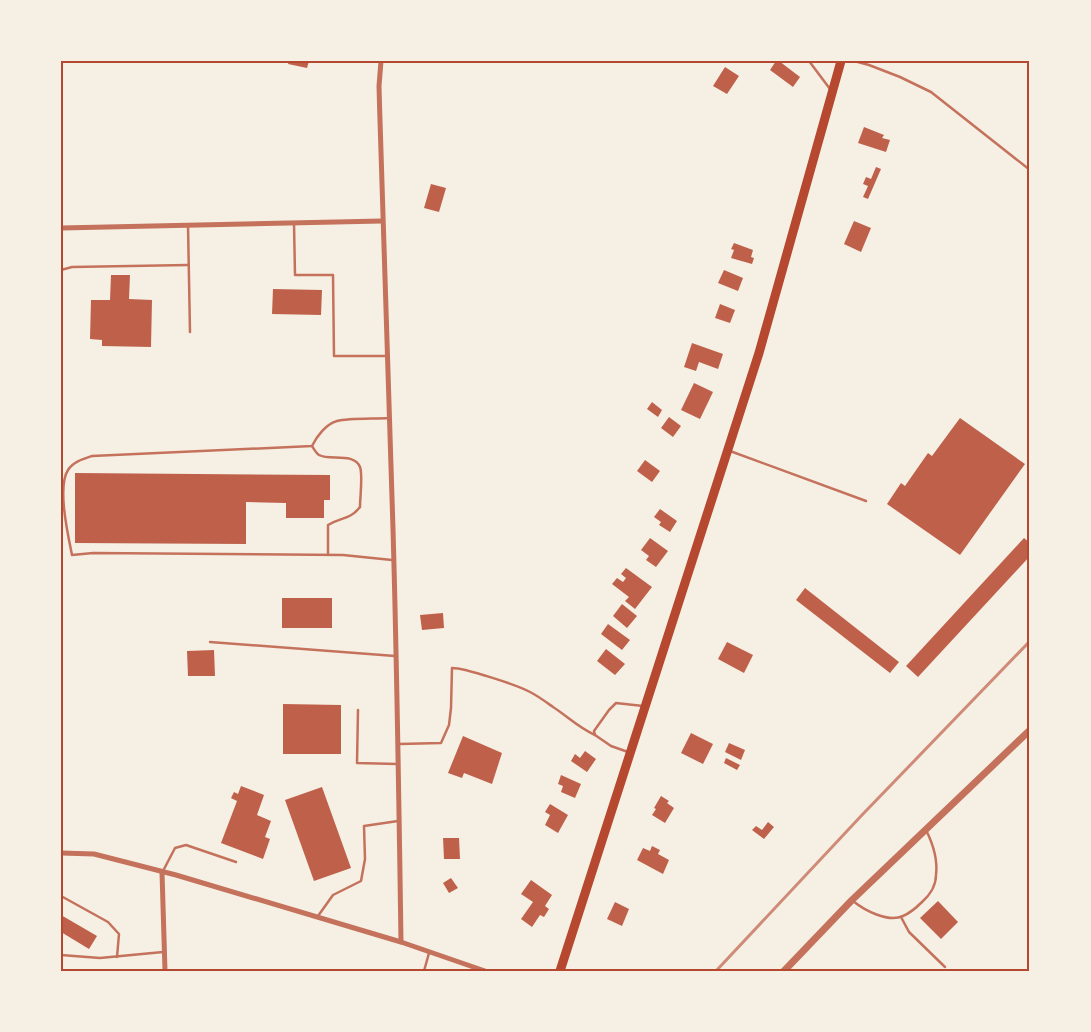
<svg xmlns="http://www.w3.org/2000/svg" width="1091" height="1032" font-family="Mulish,sans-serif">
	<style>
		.building { fill: #bf614a }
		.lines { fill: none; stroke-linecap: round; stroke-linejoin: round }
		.service { stroke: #c5725c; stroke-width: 2.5 }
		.minor { stroke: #c5725c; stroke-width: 5 }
		.tertiary { stroke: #c5725c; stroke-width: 7 }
		.primary { stroke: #b5482f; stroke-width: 9 }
		.rail { stroke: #cf8b77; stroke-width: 3 }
		.neatline { fill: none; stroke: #b5482f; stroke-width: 2 }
	</style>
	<rect width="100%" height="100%" fill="#f6efe4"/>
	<g class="building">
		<path d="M289,61H309L307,68L288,64Z"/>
		<path d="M776,61H779L800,77L793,87L770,70Z"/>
		<path d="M725,67L739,76L727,94L713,86Z"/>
		<path d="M864,127L884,135L882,138L890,140L886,152L858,143Z"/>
		<path d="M876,167L881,169L868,199L863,197L868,186L863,184L866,177L871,179Z"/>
		<path d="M431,184L446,188L439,212L424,208Z"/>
		<path d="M854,221L871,228L861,252L844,244Z"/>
		<path d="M734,243L753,250L751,257L754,258L752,264L731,258L734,250L731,249Z"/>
		<path d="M724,270L743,278L738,291L718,283Z"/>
		<path d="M111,275H130L129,299L152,300L151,347L102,346V340L90,339L91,300H110Z"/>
		<path d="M273,289L322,290L321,315L272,314Z"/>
		<path d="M720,304L735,310L730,323L715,318Z"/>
		<path d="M692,343L723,354L718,369L699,362L696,371L684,367Z"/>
		<path d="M694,383L713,392L700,419L681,410Z"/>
		<path d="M652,402L662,410L658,417L647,409Z"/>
		<path d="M669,417L681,426L673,437L661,428Z"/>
		<path d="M960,418L1025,464L960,555L887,504L901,483L905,486L928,453L932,456Z"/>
		<path d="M645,460L660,471L652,482L637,471Z"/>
		<path d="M75,473L330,475V500H324V518H286V503L246,502V544L75,543Z"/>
		<path d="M660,509L677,521L670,532L659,525L661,522L654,517Z"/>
		<path d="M650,538L668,551L656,567L646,560L649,556L641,550Z"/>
		<path d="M1024,538L1030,543V556L918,677L906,666Z"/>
		<path d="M626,568L652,587L635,609L625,601L629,597L612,584L617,578L623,582L626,578L621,574Z"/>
		<path d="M805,588L899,662L890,673L796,600Z"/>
		<rect x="282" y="598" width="50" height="30"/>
		<path d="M622,604L637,616L627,628L613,616Z"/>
		<path d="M443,613L444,628L422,630L420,615Z"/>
		<path d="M608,624L630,640L622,650L601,634Z"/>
		<path d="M727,642L753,655L744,673L718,659Z"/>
		<path d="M606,649L625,664L615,675L597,661Z"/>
		<path d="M214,650L215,676H188L187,651Z"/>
		<path d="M283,704L341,705V754H283Z"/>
		<path d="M691,733L713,744L703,764L681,753Z"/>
		<path d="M463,736L502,753L492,784L464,773L462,778L448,773Z"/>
		<path d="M729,743L745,750L741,760L725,752Z"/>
		<path d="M585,751L596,759L587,772L571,761L575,754L580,758Z"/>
		<path d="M726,758L740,765L737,770L724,763Z"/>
		<path d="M561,775L581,784L575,798L561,792L563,786L558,784Z"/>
		<path d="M241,786L264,795L257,815L271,821L265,837L270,839L263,859L221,843L237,801L231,798L234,792L238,794Z"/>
		<path d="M322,787L351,868L314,881L285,800Z"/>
		<path d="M661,796L669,801L667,803L674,808L665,823L652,815L656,809L654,808Z"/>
		<path d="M550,804L568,815L558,833L545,825L550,815L545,812Z"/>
		<path d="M768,822L774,827L764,839L752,830L756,826L762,830Z"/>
		<path d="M443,838H459L460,859H444Z"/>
		<path d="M652,846L660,850L658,854L669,860L663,874L637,860L643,848L650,851Z"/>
		<path d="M451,878L458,888L449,893L443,883Z"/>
		<path d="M531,880L552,895L545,906L549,909L544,917L540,915L532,927L521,919L533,902L521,894Z"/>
		<path d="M938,901L958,922L941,939L920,918Z"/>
		<path d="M615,902L629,909L622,926L607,919Z"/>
		<path d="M61,915L97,936L89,949L61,932Z"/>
	</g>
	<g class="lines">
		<g class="service">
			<path d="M809,61L830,89"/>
			<path d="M854,61L869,65L900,77L931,92L1030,170"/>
			<path d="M294,223L295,275H333L334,356H387"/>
			<path d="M188,225L190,332"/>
			<path d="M61,270L72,267L188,265"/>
			<path d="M389,418C375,419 349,418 337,421C326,424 317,436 312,446L92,456C83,459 73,462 68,470C57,487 68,535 72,555L93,553L343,555L392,560"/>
			<path d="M312,446C314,449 316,453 319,455C330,461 354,452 360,467C363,475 360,497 360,507C350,520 341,517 328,525V554"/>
			<path d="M730,451L866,501"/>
			<path d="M210,642L395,656"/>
			<path d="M358,710L357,763L397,764"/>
			<path d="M399,744L441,743L449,725L451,708L452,668C465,668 517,685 530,692C538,696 546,702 553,707C567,716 579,728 595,735"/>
			<path d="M628,752L611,746L595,735L594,731L609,710L616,703L643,706"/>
			<path d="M163,871L175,848L186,845L236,862"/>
			<path d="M61,896L108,922L119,934L117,957"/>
			<path d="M853,901C864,910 888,923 903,916C910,913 916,908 922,902C929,896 936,886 936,875C938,859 933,844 926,830"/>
			<path d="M318,916L333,895L361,881L365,859L364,826L398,821"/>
			<path d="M901,917L909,932L945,967"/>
			<path d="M61,955L100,958L163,952"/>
			<path d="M424,971L429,953"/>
		</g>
		<g class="minor">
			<path d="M381,61L379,86C383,234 389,382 393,529C397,667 399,804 401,942"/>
			<path d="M61,228L382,221"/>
			<path d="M61,853L94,854L176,875L401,942L485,971"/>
			<path d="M162,872L165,971"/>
		</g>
		<path class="tertiary" d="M784,971L852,900L1030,730"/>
		<path class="primary" d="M560,971L759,353L841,61"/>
		<path class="rail" d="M716,971L862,815L1030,641"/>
	</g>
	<rect width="1091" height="1032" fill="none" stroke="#f6efe4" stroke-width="125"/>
	<rect x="62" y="62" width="966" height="908" class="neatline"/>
</svg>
